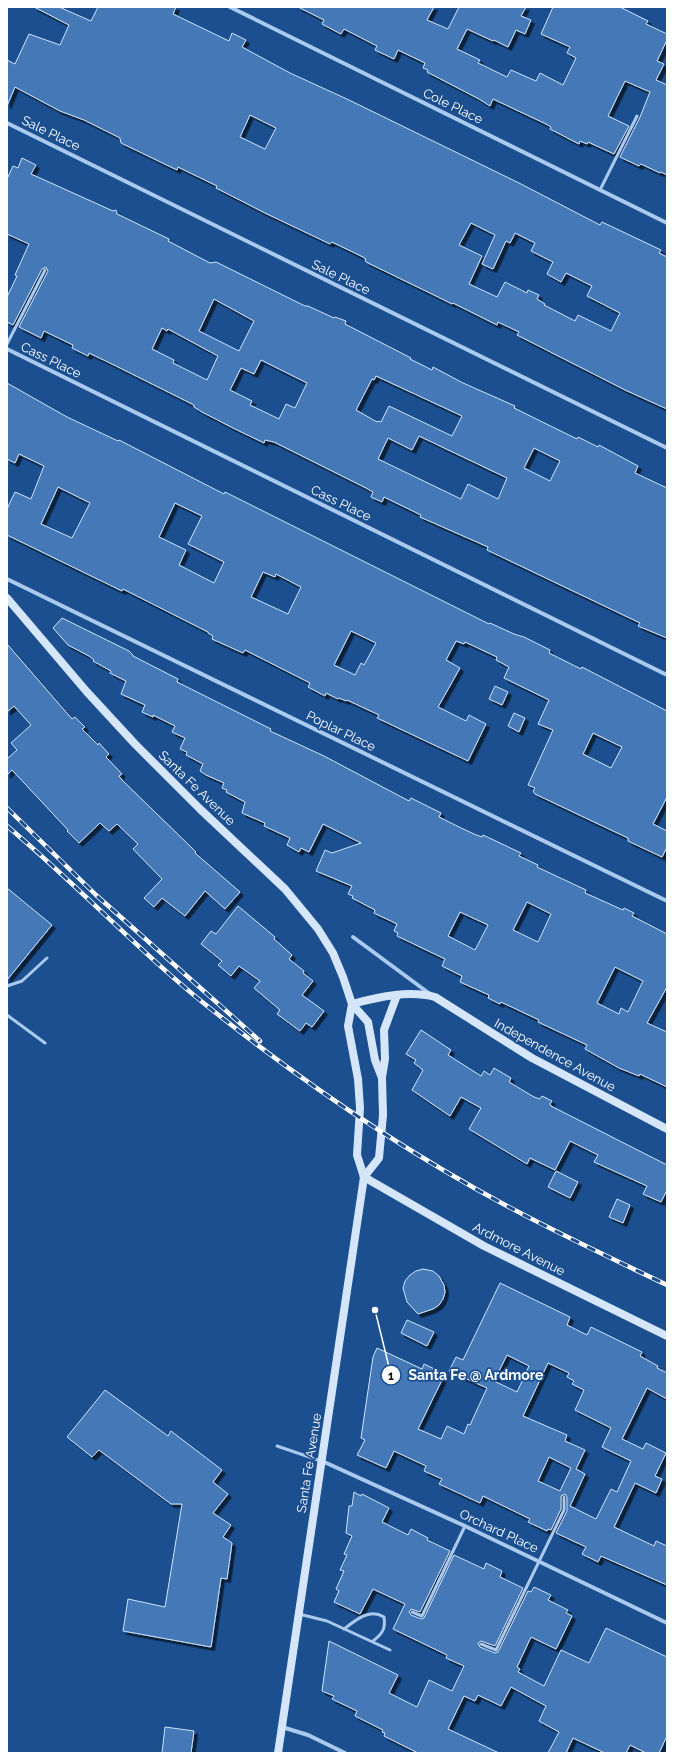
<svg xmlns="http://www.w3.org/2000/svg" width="674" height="1760" font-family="Raleway,sans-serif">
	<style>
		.building { fill: #4478b7; stroke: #cfe3fa; fill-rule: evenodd; filter: url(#shadow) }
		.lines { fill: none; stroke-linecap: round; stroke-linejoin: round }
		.lane { stroke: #a9c9ee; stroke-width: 3 }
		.street { stroke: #a9c9ee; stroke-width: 4 }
		.secondary { stroke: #d6e6fa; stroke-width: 8 }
		.rail-casing { stroke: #fff; stroke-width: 4.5 }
		.rail { stroke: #1b4f8f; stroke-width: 3; stroke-dasharray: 9; stroke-linecap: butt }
		.labels { text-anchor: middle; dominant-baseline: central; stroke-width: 3.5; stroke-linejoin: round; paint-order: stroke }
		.street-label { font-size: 13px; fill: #fff; stroke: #1b4f8f }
		.leader { fill: none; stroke: #fff; stroke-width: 1.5 }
		.callout-dot { fill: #fff; stroke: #1b4f8f; stroke-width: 1.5 }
		.mark-label { font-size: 12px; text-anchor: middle; font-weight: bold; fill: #111 }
		.callout-label { font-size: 14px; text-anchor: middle; font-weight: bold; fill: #fff; stroke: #1b4f8f; stroke-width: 3.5; stroke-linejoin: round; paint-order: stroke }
	</style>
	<defs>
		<filter id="shadow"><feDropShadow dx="3.5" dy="3.5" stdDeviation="0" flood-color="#0009"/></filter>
	</defs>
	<rect width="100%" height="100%" fill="#1b4f8f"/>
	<g class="building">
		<path d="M34,7H59L91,21L98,7H176L173,14L229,41L232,33L246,40L242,47L290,73L349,100L521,184L600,225L602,222L661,250L659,253L667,257V409L625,390L517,335L519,332L498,322L497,325L453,303L452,304L438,297L366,262L365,258L332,242L330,244L265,213L216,188L217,186L178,167L177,170L121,143L120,138L84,120L60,111L15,87L7,106V60L15,64L29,34L60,45L69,25ZM250,115L276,128L265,149L240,137ZM471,223L495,235L482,264L493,269L506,241L510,243L515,233L535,243L531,251L553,262L547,274L561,282L566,273L592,286L587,296L620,313L611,331L578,315L575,321L544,305L545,304L537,299L539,295L528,290L527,293L505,282L497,297L469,284L482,256L459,245Z"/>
		<path d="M298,7H434L427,20L448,29L459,7H526L521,16L531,20L525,34L516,30L508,47L494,40L493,41L467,29L457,49L480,60L478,63L507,77L511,70L536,81L540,73L563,85L576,58L567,53L570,47L541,34L553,7H620L648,21L646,24L667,34V40L657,61L664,64L656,80L667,85V175L661,172L660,173L641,164L639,166L620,157L640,117L650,92L625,81L608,116L629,126L614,154L588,142L587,144L580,141L579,144L550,129L551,127L546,124L493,99L490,106L479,99L427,72L428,70L423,68L425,63L398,50L394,59L375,50L377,46L344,29L341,34L322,24L324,20Z"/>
		<path d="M22,158L36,165L31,174L113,211L116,210L117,214L169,239L168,241L210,263L216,262L305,306H308L334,318L335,317L346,321L345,324L411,358L410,359L432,370L433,367L463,383L515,406L514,408L577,439L578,437L598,447L599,445L638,466L635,473L667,488V638L638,626L640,623L487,550L488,547L420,517L421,515L384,497L382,502L371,497L373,492L366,488L274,442L265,440L264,443L233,428L202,412L194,407V405L116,366L89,353L88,356L72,348L73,345L44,331L41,338L19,327L48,271L46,267L42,269L13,325L7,322V297L17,276L15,275L29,244L7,234V179L13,166L18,168ZM214,299L254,321L239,351L199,331ZM162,328L167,331L168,329L218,356L207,380L173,363L174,360L152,349ZM261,360L307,383L295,408L286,404L279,419L250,405L252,401L230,390L241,368L254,374ZM376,376L462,416L452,436L389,406L381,422L378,421L377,422L356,410L372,379L374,380ZM419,436L507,478L498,499L468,484L461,499L378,459L388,438L412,450ZM534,448L560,461L550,481L524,468Z"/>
		<path d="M7,383L67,417L118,441L119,440L224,494L225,492L489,624L490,623L514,634L524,637L550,650L549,653L581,669L582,667L667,711V797L653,824L667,831V847L662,857L628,841V838L594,822L535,794L533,791L535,788L528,785L553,730L538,724L549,700L504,678L509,667L496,660L497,657L465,642L464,644L456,641L446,660L460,668L438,707L466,721L469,715L486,724L468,761L377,718L379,715L347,700L346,701L339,698L338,699L326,693L325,696L308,687L310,683L245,650L243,653L212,639L213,636L208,633V632L123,589L122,591L7,535V509L15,492L31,499L44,466L19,454L15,463L7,459ZM58,487L90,503L72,538L41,524ZM175,503L202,516L188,544L224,562L214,583L179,565L186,550L159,537ZM263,572L275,577L276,574L301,587L288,614L251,597ZM351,631L376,643L364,665L361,663L355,675L334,665ZM593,733L622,747L611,768L583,754Z"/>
		<path d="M62,618L129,651L133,655V656L178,679L177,682L271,729L270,731L324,756L409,801L411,798L441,813L439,817L459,827L474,834L482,837L483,835L521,853L519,856L538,865L537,867L586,890L585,893L623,910L624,908L634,913L632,916L667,934V987L647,1023L667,1032V1087L640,1074L639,1076L619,1068L585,1049L587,1045L538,1022L539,1020L501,1002L500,1004L488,998L489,995L460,982L462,976L442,966L445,959L397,936L398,933L394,931L397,924L374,913L375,910L352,898L353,896L348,894L352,886L316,871L325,850L332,853L361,843L323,824L309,852L301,848L299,852L287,845L290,838L264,826L265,823L242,813L245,802L226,792L227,790L222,788L224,783L206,775L200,771L203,764L186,755L187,752L180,749L185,738L172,732L175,726L153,715V717L142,712L145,705L121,694L126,681L110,673L111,671L93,661L94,660L89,656L68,645L53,628ZM527,902L551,914L538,942L513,930ZM460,912L488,925L475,950L448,936ZM615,967L643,981L628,1012L621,1008L619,1014L597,1003Z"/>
		<path d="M7,644L72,719L75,717L85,727L82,729L98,745L99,743L109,754L106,757L122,774L119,776L122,780L191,847L196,852L195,853L240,892L225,909L205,891L185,916L162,898L154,907L144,898L162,879L133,849L138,844L117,824L109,831L100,823L79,843L67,831L68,830L12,770L7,775V759L17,750L11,743L31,725L14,706L7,712Z"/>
		<path d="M495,686L508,692L502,705L489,699Z"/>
		<path d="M514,713L525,718L519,732L508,726Z"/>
		<path d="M7,888L52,925L7,980Z"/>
		<path d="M238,906L275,937L274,939L292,955L289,959L304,971L303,973L313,981L302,995L324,1011L312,1027L306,1023L300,1031L277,1014L280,1010L254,988L260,981L239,966L231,976L218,965L222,961L201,944L211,931L216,934Z"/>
		<path d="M421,1030L451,1050L448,1055L481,1076L484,1071L490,1075L494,1068L511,1078L509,1082L534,1097L540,1099L542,1096L552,1101L550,1104L551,1106L667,1165V1190L661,1202L643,1194L647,1186L594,1162L598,1155L570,1141L555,1170L530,1158L527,1164L469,1129L481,1108L461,1097L450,1116L412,1090L423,1070L414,1063L416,1060L406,1054Z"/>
		<path d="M556,1171L578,1182L570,1198L548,1187Z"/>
		<path d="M617,1199L630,1205L623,1223L609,1217Z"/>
		<path d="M423,1269L433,1271L439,1276L444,1285L445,1292L443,1299L439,1305L433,1309L418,1314L407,1302L403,1288L405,1281L410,1275L416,1271Z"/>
		<path d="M500,1283L570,1317L567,1325L587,1335L591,1327L642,1352L640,1356L658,1366L657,1368L667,1373V1399L647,1388L622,1439L643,1449L646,1443L666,1453L655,1476L662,1479L656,1493L635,1483L614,1527L654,1546L656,1541L667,1546V1585L601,1556L598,1562L582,1554L586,1547L556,1533L567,1511V1497L565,1494L561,1496V1509L551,1530L548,1529L547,1531L528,1522L530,1519L483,1496L480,1503L439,1484L442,1479L424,1471L426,1466L394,1451L386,1468L357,1455L365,1440L361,1438L373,1357L377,1348L422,1369L424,1364L445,1374L418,1429L441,1439L447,1426L464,1434L468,1424L470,1425L487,1388L449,1371L456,1357L463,1360ZM507,1355L529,1366L517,1392L494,1381ZM548,1363L569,1373L567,1377L574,1381L572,1384L584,1390L575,1410L611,1428L602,1447L631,1461L617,1492L611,1489L596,1519L570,1506L585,1474L576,1469L585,1450L565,1441L567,1435L523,1416ZM549,1457L571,1468L560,1491L538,1481Z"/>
		<path d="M407,1320L434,1332L427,1346L401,1333Z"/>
		<path d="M105,1390L168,1436L171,1431L222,1470L213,1482L228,1494L213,1513L231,1525L223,1537L232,1543L227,1579L221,1578L211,1647L123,1631L128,1599L165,1607L182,1504H171L99,1450L92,1457L67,1437Z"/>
		<path d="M354,1492L361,1496L362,1494L389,1508L382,1522L408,1535L411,1529L428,1538L427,1540L450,1551L420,1612L411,1609L409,1612L411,1615L421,1619L424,1618L454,1555L484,1569L486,1563L502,1571L500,1577L523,1588L495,1646L481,1641L478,1643L480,1647L495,1653L498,1652L528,1591L531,1592L534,1587L551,1595L548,1600L568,1610L566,1613L572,1616L556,1649L531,1637L517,1667L520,1669L518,1672L544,1686L561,1650L589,1663L606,1628L667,1657V1736L659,1753H646L630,1745L626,1753H605L573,1738L566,1753H548L559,1732L539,1721L546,1706L511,1687L501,1706L478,1695L475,1701L464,1696L448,1729L499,1753H418L384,1736L385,1733L382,1732L383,1730L355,1716L357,1711L332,1699L334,1696L322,1691L329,1641L398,1675L389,1693L417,1707L429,1680L452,1691L464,1666L446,1658L447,1655L393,1629L405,1604L373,1589L360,1614L334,1602L339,1591L336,1589L344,1571L340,1570L347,1555L344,1554L352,1536L346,1533L349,1506H352Z"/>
		<path d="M165,1727L194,1731L191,1753H162Z"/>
	</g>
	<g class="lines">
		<g class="lane">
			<path d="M600,190L637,116"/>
			<path d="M7,344L45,270"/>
			<path d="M7,986L22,981L47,958"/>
			<path d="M7,1015L45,1043"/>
			<path d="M277,1446L321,1461"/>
			<path d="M412,1612L422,1616L465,1526"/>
			<path d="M299,1614L327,1621L390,1650"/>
			<path d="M344,1629C356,1620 369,1608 384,1617C386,1629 382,1634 373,1641"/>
			<path d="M481,1644L496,1650L564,1510V1497"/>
		</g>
		<g class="street">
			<path d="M230,7L667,223"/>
			<path d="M7,123L667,448"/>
			<path d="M7,349L667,675"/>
			<path d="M7,579L667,901"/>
			<path d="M353,937L430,994"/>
			<path d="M322,1461L465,1526L667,1623"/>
			<path d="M282,1727L308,1735L345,1753"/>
		</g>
		<g class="secondary">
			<path d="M7,598L87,692L135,744L200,809L285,889L318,929L333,953L343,977L352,1004L368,1022L375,1060L382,1078L383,1115L379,1158L364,1177"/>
			<path d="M352,1004C378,997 409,990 435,997L532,1058L667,1129"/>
			<path d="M382,1077L385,1059L384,1030L397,995"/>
			<path d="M364,1177L484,1246L667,1336"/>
			<path d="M278,1753L364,1177L357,1155L360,1108L358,1079L348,1026L352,1004"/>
		</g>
		<g class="rail-casing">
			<g id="rail">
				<path d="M7,808L96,895L260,1041"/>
				<path d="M7,826C79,886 142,955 216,1013C307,1085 404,1151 507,1206C559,1234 613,1259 667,1285"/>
			</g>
		</g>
		<use href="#rail" class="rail"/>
	</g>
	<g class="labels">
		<g class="street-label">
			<text transform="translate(453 106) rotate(26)">Cole Place</text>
			<text transform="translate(51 133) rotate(26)">Sale Place</text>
			<text transform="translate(341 277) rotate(26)">Sale Place</text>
			<text transform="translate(51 360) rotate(26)">Cass Place</text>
			<text transform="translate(341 503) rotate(26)">Cass Place</text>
			<text transform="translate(341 731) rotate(26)">Poplar Place</text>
			<text transform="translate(197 788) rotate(44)">Santa Fe Avenue</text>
			<text transform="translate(555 1055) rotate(29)">Independence Avenue</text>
			<text transform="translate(519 1249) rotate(27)">Ardmore Avenue</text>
			<text transform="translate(309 1463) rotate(-81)">Santa Fe Avenue</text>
			<text transform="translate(499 1531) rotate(25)">Orchard Place</text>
		</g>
	</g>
	<path class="leader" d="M375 1310L391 1375"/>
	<g class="callout-dot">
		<circle cx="375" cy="1310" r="4"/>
		<circle cx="391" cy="1375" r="10"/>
	</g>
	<g class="mark-label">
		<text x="391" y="1380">1</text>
	</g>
	<g class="callout-label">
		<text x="476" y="1380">Santa Fe @ Ardmore</text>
	</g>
	<rect width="674" height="1760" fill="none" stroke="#ffffff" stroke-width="16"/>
</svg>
